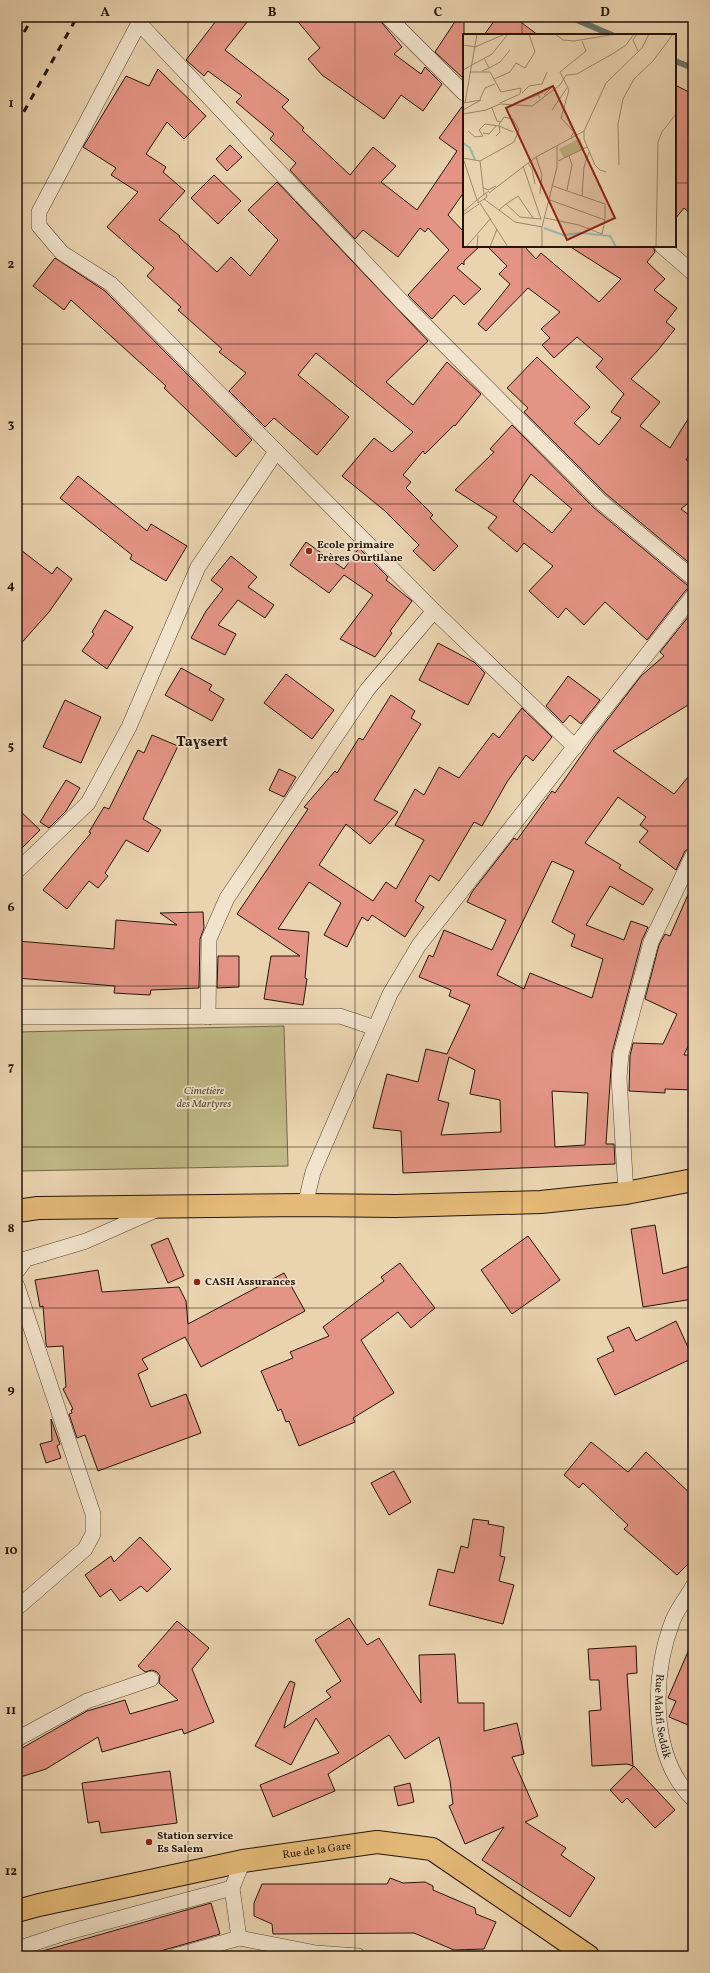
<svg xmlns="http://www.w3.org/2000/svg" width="710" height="1973" font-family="Vollkorn,serif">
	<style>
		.green { fill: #bfba86; stroke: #716848 }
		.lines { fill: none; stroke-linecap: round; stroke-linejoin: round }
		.stream { stroke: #69776e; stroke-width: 6 }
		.building { fill: #e49485; stroke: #23150a; fill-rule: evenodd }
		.street-casing { stroke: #554534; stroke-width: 16 }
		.primary-casing { stroke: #23150a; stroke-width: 24 }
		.street { stroke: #f1e3cc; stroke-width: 15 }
		.primary { stroke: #e5ba78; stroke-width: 22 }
		.rail { stroke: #23150a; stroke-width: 3; stroke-dasharray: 7 7; stroke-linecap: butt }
		.grid { fill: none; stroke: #23150a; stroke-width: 1; stroke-opacity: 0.55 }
		.poi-dot { fill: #8f2418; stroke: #f1e3cc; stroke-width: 1.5 }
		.labels { text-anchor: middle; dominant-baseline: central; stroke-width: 3.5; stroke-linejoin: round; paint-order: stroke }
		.poi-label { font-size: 11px; font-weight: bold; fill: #23150a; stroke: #f1e3cc; text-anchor: start }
		.park-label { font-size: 11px; font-style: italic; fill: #52472f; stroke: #f1e3cc }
		.street-label { font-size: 11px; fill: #23150a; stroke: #f1e3cc }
		.district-label { font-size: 15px; font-weight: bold; fill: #23150a; stroke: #f1e3cc }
		.inset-river { fill: none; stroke: #98b8b0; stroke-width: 2 }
		.inset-road { fill: none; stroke: #9a886e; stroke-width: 1 }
		.view { fill: #8f2418; fill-opacity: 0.15; stroke: #8f2418; stroke-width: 2 }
		.inset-edge { fill: none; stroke: #23150a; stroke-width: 2 }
		.neatline { fill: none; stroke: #23150a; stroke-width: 1.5 }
		.grid-label { font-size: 13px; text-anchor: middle; font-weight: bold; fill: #23150a }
	</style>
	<rect width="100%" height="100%" fill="#ead4b0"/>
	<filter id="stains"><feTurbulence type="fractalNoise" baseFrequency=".005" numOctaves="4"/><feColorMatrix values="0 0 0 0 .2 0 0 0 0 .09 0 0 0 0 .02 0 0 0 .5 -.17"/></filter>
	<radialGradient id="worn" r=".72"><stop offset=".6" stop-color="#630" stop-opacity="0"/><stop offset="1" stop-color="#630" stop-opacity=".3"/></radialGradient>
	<path class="green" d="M284,1026L288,1166L17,1171V1032Z"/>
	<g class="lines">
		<g class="stream">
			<path d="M570,17L612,35"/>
			<path d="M675,61L693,68"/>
		</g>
	</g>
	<g class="building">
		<path d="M219,17H251L225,50L289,100L282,107L304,128L302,130L350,175L373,147L396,166L381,182L417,210L457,151L439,138L464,104V192L448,215L464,232V246H480L464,261V265L462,263L457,268L481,289L464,305L454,295L432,319L408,295L449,250L428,228L425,232L420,228L398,257L363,230L355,239L290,170L296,163L270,139L274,134L236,102L242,96L208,71L204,76L186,60Z"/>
		<path d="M294,17H379L382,23L402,47L394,54L421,74L425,67L442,84L423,111L401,95L384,119L322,75L308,59L320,48Z"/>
		<path d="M458,17H464V79L435,52Z"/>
		<path d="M497,17H514L538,35H484Z"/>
		<path d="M158,69L206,116L184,139L167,122L146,154L166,167L163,172L185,191L159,220L180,236L179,237L217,272L231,257L250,276L278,240L248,210L277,182L428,341L386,382L413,405L447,362L481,394L455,426L454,425L425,454L423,451L403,475L411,482L406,488L433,515L430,518L458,546L434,571L413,551L419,545L385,511L342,476L374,438L392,452L413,432L316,353L298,375L349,417L317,455L274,418L265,427L229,391L246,373L219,352L222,349L178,310L181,307L147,276L154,268L107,227L138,192L111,175L116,168L83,147L126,76L149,86Z"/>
		<path d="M675,85L693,94V216L684,208L675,219Z"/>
		<path d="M230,145L242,157L227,171L216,159Z"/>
		<path d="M214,175L241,201L218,224L191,198Z"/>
		<path d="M487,246H524L536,259L541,253L599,302L621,279L569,246H653L655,252L647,262L665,279L654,290L677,308L666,322L675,329L658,350L631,379L660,402L640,426L670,448L693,411V448L686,460L693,464V499L681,509L693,518V566L606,494L524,412L528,408L507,388L537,357L590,407L574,423L599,445L621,418L611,412L624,394L596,367L603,359L577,337L554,358L542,345L550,338L541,329L560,312L528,288L486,331L478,324L510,284L499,274L507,266Z"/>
		<path d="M55,258L105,291L252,440L236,457L164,388L166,386L71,300L64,310L33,286Z"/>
		<path d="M512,425L594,508L687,585L693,587L686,590L647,640L605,602L584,625L566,608L558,618L529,591L553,566L524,543L517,552L488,528L497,517L455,490L494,452L490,449ZM531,474L572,509L552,533L513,501Z"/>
		<path d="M78,476L147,531L151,524L187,546L166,581L130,559L132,555L60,498Z"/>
		<path d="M306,542L344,569L359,548L388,577L386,580L412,601L390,631L392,633L375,657L340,639L373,595L344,575L329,593L290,565Z"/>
		<path d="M17,547L52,574L57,567L72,579L49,612L17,648Z"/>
		<path d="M231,556L257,577L248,587L274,605L265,618L238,600L218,625L236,634L225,655L191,638L206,611L223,589L211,580Z"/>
		<path d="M105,610L133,627L107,669L82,651L94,634L92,632Z"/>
		<path d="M693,611V702L613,751L674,794L693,771V846L685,851L676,870L639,842L648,831L640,825L646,817L618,797L585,843L621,865L619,868L653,889L643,905L610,886L586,925L624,940L631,921L648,927L642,940L612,1053L606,1144H614L615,1164L403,1173L401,1131L373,1128L387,1074L418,1082L426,1049L447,1054L470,1005L449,996L451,990L419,977L429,955L433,957L444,930L492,950L506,920L467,902L472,892L514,838L517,840L552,791L555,793L595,736L641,676L664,656L660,652ZM552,861L574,871L552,922L575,935L571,946L603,959L592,998L530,973L524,989L497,975ZM449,1057L475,1070L470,1094L500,1100L501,1132L441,1135L449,1103L438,1100ZM552,1091L588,1093L585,1145L555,1147Z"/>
		<path d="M438,643L474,662L485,673L468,705L419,680Z"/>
		<path d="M181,668L212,685L209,690L224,699L212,721L165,695Z"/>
		<path d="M286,674L334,710L312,739L264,703Z"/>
		<path d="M568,676L600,700L581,724L570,715L563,723L546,706Z"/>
		<path d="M391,695L415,711L411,718L421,724L374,800L398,812L370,844L346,824L319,865L373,901L386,882L396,889L424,840L395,825L415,789L424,795L439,767L459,778L493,733L499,738L522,708L552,737L533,761L526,755L507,782L482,826L474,822L439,881L430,875L415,901L424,907L405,937L372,915L368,921L362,917L347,947L324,935L341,903L309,882L278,929L309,932L305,978L307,979L303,1005L264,999L271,956H300L237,914L308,809L304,807L335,771L337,773L359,738L363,740Z"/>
		<path d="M65,700L101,717L81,763L43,747Z"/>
		<path d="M152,735L178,746L143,819L161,830L148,852L126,840L105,873L108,876L98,888L89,881L67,909L43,890L91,833L89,832L104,807L109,809L138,750L144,753Z"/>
		<path d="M279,769L296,777L284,797L269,790Z"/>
		<path d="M66,780L80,788L66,811L49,828L40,822Z"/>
		<path d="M17,808L40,830L17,853Z"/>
		<path d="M693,883V1035L684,1055H693V1090L665,1089V1093L629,1091L630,1056L633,1043L663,1044L677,1014L645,999L659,945L665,934L670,936Z"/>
		<path d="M203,912L204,928L200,939L199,988L151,990L150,995L114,993L115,986L17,978V941L114,949L116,920L177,925L160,913Z"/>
		<path d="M218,956H239V987L217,988Z"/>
		<path d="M655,1225L663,1274L693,1265V1299L643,1307L631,1229Z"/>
		<path d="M528,1236L560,1280L512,1314L481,1270Z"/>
		<path d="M168,1238L184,1276L168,1283L151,1245Z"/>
		<path d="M400,1263L435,1308L411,1328L398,1312L361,1340L394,1393L353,1418L355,1422L299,1446L289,1421L286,1422L281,1409L278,1411L261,1371L293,1358L290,1352L329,1336L323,1327L384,1281L381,1277Z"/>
		<path d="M98,1270L102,1292L179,1287L186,1301L188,1324L284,1273L305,1311L201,1367L185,1337L142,1359L148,1369L138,1374L151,1407L186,1394L201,1433L98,1471L85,1435L77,1438L69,1414L72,1413L71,1410L73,1409L63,1389L66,1387L63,1346L47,1347L46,1344L43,1306L40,1307L35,1280Z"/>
		<path d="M676,1321L693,1358L615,1395L597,1359L614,1351L607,1337L629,1327L636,1341Z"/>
		<path d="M51,1419L60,1444L57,1446L61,1458L46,1463L40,1444L52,1441Z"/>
		<path d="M591,1442L628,1472L646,1452L693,1496V1559L677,1575L624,1529L628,1525L583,1483L579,1488L564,1475Z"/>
		<path d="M394,1471L411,1502L389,1515L371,1483Z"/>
		<path d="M473,1519L489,1521L488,1524L504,1527L500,1556L505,1557L499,1581L514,1585L503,1624L429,1605L438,1569L454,1573L461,1546L468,1548Z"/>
		<path d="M140,1537L171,1569L147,1592L141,1586L120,1601L111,1589L100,1597L85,1575L111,1556L114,1562Z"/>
		<path d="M349,1618L367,1645L379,1638L421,1703L419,1655L455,1654L458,1703H484V1731L517,1723L524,1754L512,1757L538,1816L525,1822L566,1848L561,1855L595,1878L570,1917L482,1860L504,1827L465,1844L449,1806L453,1804L450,1781L439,1737L405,1759L389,1735L328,1774L335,1791L273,1817L260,1785L339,1753L316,1718L291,1765L255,1746L290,1681L295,1683L284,1728L331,1697L326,1691L341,1681L315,1640Z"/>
		<path d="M177,1621L209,1648L192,1669L214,1722L184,1734L182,1729L102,1752L98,1737L46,1769L17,1778V1751L87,1711L125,1700L130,1714L178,1700L159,1683L160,1676L157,1672L152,1670L145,1672L138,1666Z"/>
		<path d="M693,1640V1727L669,1717L676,1701L668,1698Z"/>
		<path d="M636,1646L637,1673L627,1674L633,1766L627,1764L592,1766L589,1711L601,1710L599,1680H590L588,1649Z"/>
		<path d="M634,1766L675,1810L655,1828L627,1798L622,1803L610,1790Z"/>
		<path d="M170,1771L177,1823L101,1833L99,1821L88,1823L82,1783Z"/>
		<path d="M410,1783L414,1802L398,1806L394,1787Z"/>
		<path d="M390,1878L403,1883L425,1882L433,1886V1890L475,1908L476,1914L496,1922L484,1949L454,1950L414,1933L273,1934L272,1924L254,1916V1903L262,1884H387Z"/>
		<path d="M211,1903L220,1934L143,1956H40L39,1952Z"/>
	</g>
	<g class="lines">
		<g class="street-casing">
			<g id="street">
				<path d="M388,17L464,93"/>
				<path d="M662,246L693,273"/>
				<path d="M575,747L434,611L111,284L62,253L39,226V212L139,23L404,304L600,501L693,578"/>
				<path d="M17,871L88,803L129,727L198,567L276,452"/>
				<path d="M17,1017L340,1016L375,1028"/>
				<path d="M208,1017L209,939L227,898L367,690L434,611"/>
				<path d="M626,1193L619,1078L621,1054L651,942L693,855"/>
				<path d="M305,1205L313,1172L390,994L419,945L693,596"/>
				<path d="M17,1271L26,1259L86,1241L156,1210"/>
				<path d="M17,1286L93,1514V1534L85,1549L17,1608"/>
				<path id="s1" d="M693,1586C687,1597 678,1608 673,1620C652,1674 649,1756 693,1799"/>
				<path d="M17,1739L87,1701L151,1679"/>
				<path d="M232,1888L239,1938L316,1953L358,1956"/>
				<path d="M17,1949L65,1933L232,1888L243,1861"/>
				<path d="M175,1956L239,1938"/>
			</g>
		</g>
		<g class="primary-casing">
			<g id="primary">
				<path d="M17,1211L38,1208L305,1205L396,1206L541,1202L626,1193L693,1180"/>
				<path id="s2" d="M17,1911L39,1905L243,1861L377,1842L432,1849L588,1956"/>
			</g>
		</g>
		<use href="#street" class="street"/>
		<use href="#primary" class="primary"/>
		<g class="rail">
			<path d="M17,44L33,17"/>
			<path d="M17,124L77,17"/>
		</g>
	</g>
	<path class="grid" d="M188,17V1956M355,17V1956M522,17V35M17,183H464M675,183H693M522,246V1956M17,344H693M17,504H693M17,665H693M17,826H693M17,986H693M17,1147H693M17,1308H693M17,1469H693M17,1630H693M17,1790H693"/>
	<g class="poi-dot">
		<circle cx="309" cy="551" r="4"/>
		<circle cx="197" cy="1282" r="4"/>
		<circle cx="149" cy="1842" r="4"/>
	</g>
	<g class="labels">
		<g class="poi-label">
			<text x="317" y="545">Ecole primaire<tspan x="317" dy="13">Frères Ourtilane</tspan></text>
			<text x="205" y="1282">CASH Assurances</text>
			<text x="157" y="1836">Station service<tspan x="157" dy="13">Es Salem</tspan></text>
		</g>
		<g class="park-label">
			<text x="204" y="1091">Cimetière<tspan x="204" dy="13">des Martyres</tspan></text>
		</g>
		<g class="street-label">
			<text stroke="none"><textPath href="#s1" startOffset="138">Rue Mahfi Seddik</textPath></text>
			<text stroke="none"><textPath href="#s2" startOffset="306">Rue de la Gare</textPath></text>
		</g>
		<g class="district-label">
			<text x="202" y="742">Taɣsert</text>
		</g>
	</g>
	<g transform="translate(463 34)">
		<rect width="213" height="213" fill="#ead4b0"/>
		<path d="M117,104L121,114L101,124L96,115Z" fill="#bfba86"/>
		<path class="inset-river" d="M0,109L7,114L12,126M81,194L100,201L119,199L147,202L153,213"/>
		<path class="inset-road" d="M92,0L100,6L111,7L153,0M174,0L170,6L175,17M0,11L12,13L42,0M26,34L37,28L47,16M0,36L29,20L45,0M19,37L26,34L21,24M7,38H27L38,58L58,54L57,60L37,69M31,45L47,38L53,29L62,34L72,18L66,0M59,59L66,52L79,50L84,38M75,61L91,51L81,61M17,65L22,54L32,50M60,66L75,61L77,64M0,69L18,66L0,76M2,69L14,0M89,76L104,54M0,80L23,76L37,70L69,72L97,51L103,41L114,40L151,19L163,11L171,0M5,97L12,103L20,102L16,96L22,90L36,92L37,88M121,97V105L132,131L137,136L143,138M20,99L26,100L33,92M33,102L37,98L36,92L50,98M108,103L111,98L98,84L106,56L97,38L123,17L119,7M73,123L79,141L77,160M0,124L14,166M0,124L17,127M95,127L124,113M65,129L69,135L72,150M156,131L155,90L160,65L171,45L190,27L210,0M60,132L78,185M21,154L25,156L33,152M104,156L109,131L106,122M26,159L73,123L121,97L143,49L179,14L186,0M23,160L24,163L15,169V165L26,157M21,161L17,127L51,108L56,96L50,85L41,83L38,88L34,87L29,74M119,162L121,133L126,118M21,165L52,188L79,193M87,166L142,186V170L90,152M17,169L45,213M43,170L55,162L70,184M36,176L43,170L57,183L78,185M0,178L14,166M0,181L16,170M82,184L116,191L139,200L142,186M3,213L28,184M14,213L15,201M27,213L34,195M79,213V193L94,133V112M193,213L195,108L199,98L213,80"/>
		<path class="view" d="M90,52L152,184L104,206L43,74Z"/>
		<rect width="213" height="213" class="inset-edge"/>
	</g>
	<rect width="710" height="1973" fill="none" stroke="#ead4b0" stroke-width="44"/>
	<rect x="22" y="22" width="666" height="1929" class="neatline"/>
	<g class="grid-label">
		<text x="105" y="16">A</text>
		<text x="272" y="16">B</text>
		<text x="438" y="16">C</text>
		<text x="605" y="16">D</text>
		<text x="11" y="107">1</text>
		<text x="11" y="268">2</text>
		<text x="11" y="428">3</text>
		<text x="11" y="589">4</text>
		<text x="11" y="750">5</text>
		<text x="11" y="911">6</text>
		<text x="11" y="1071">7</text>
		<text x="11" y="1232">8</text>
		<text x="11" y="1393">9</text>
		<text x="11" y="1554">10</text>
		<text x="11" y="1714">11</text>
		<text x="11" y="1875">12</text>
	</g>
	<rect width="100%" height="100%" filter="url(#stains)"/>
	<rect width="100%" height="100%" fill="url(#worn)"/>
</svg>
